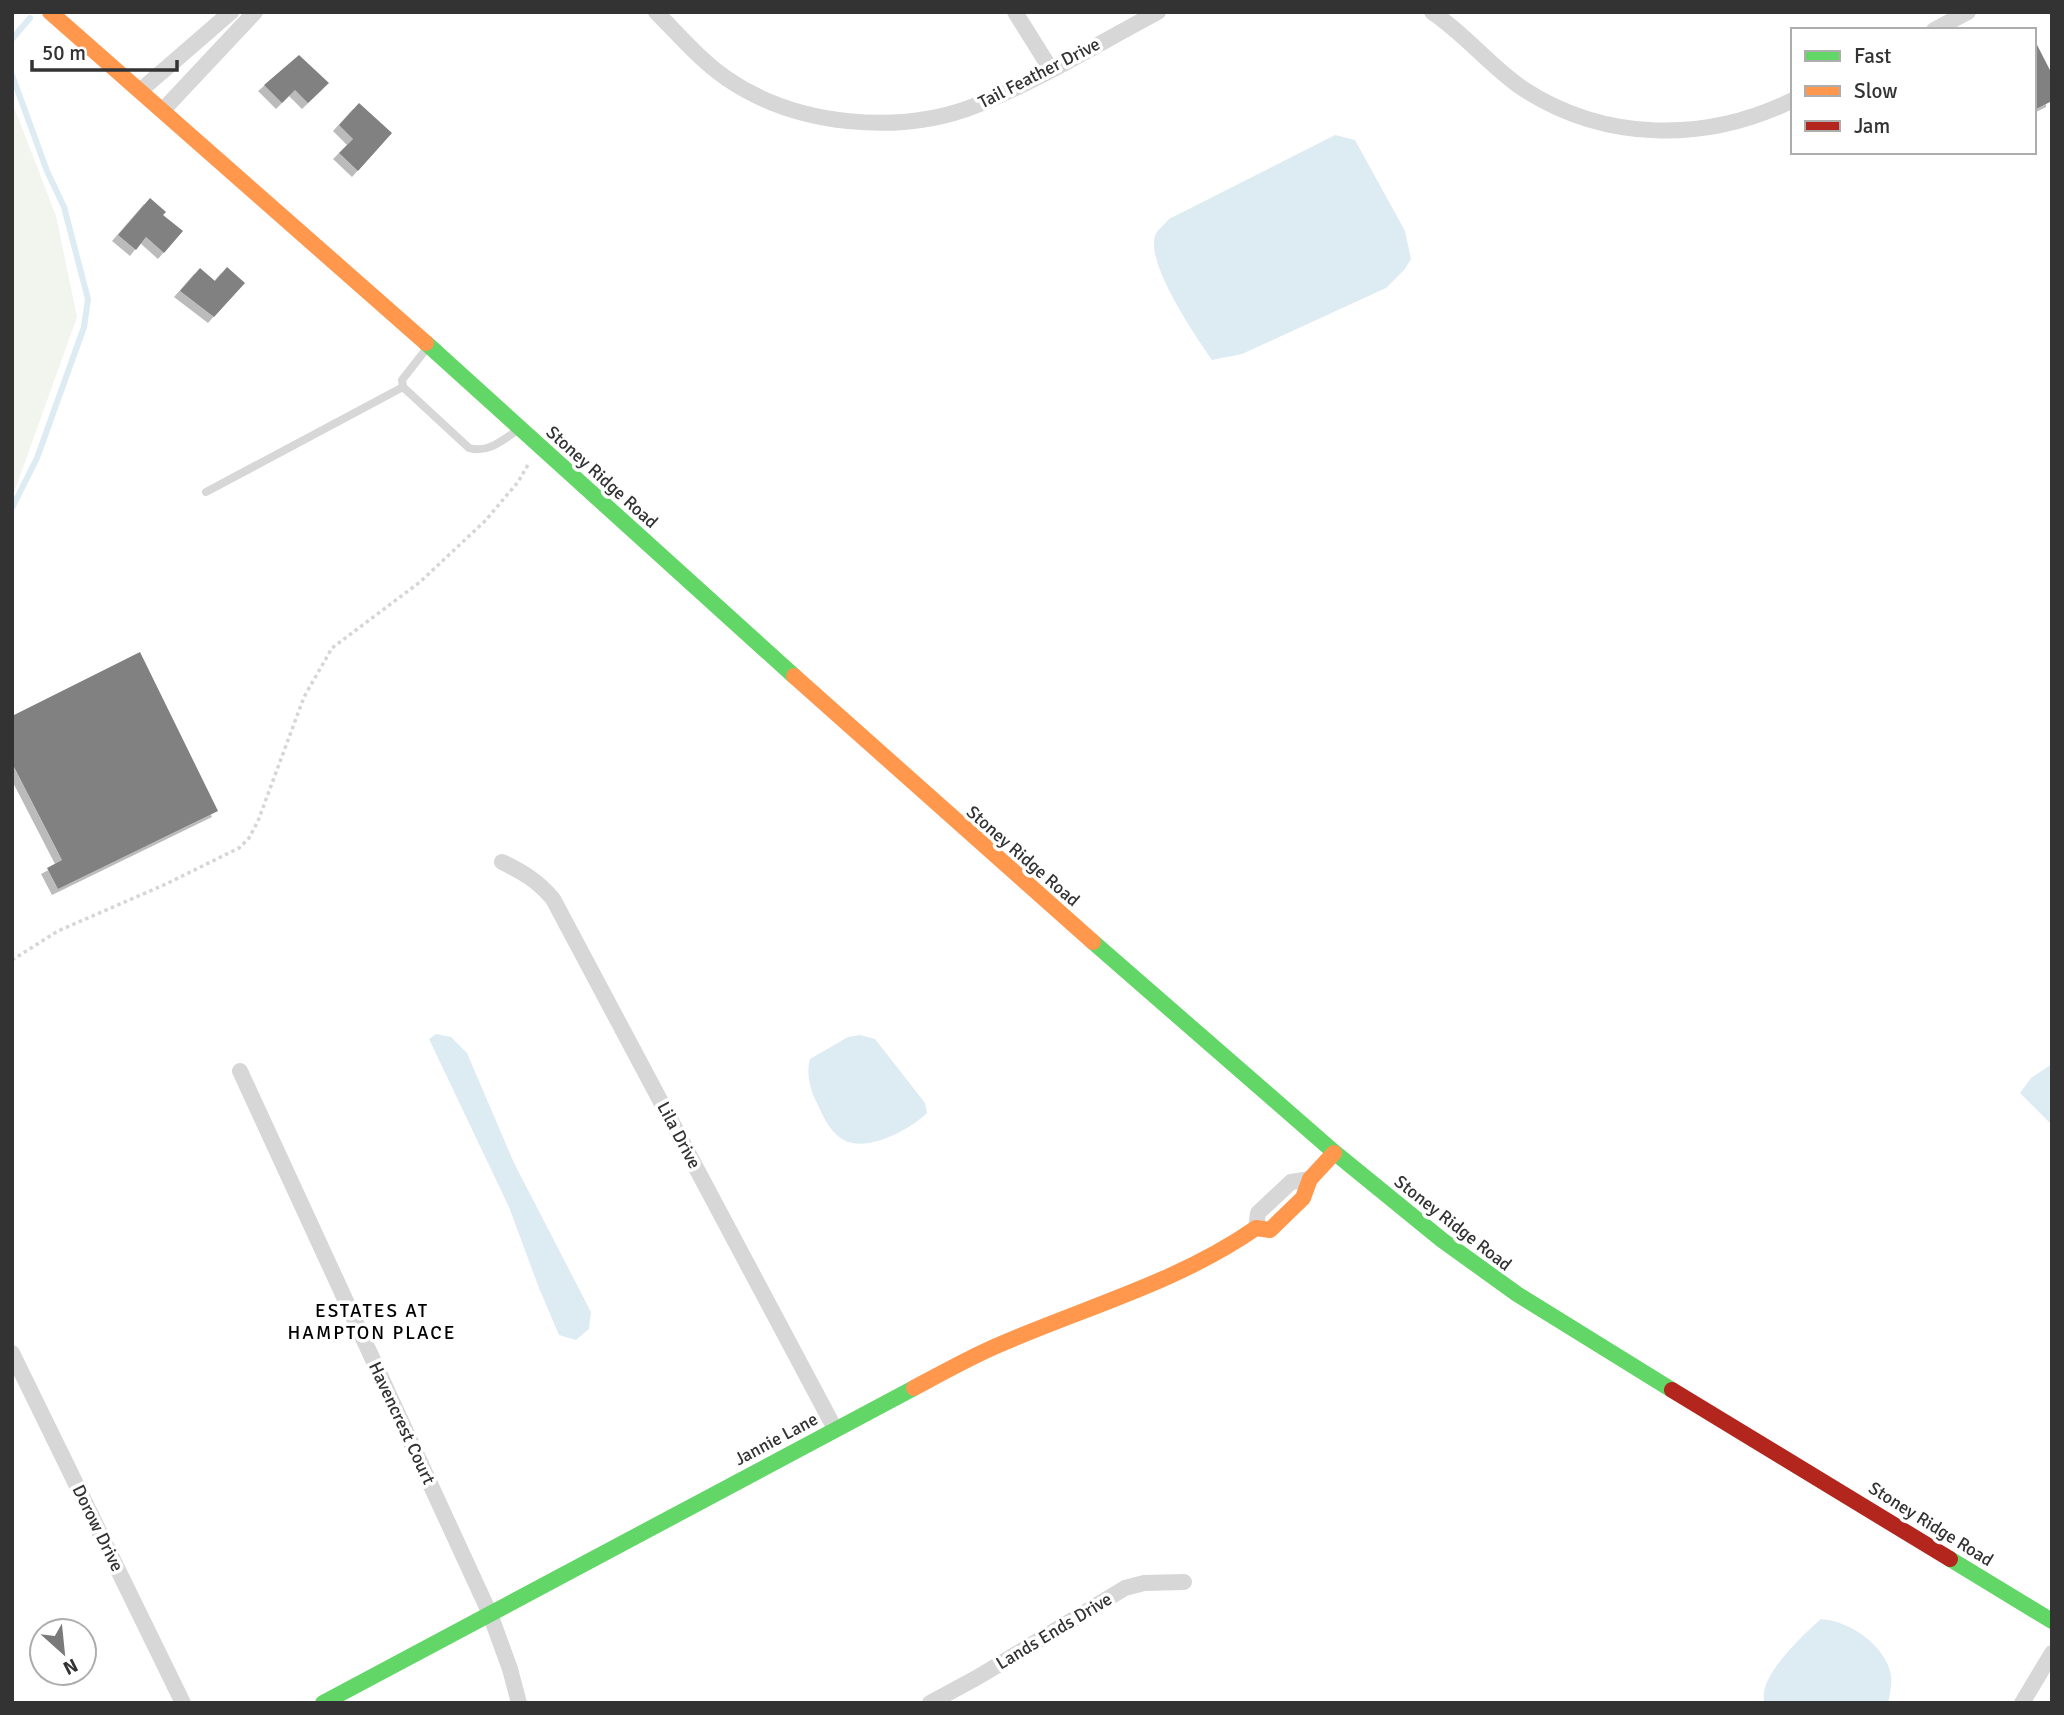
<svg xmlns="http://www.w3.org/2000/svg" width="2064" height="1715" font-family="Signika,sans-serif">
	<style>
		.green { fill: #f1f5ed }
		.water { fill: #ddebf3 }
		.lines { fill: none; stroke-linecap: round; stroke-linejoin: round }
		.stream { stroke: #ddebf3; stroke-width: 6 }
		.building { fill: #818181; filter: url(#shadow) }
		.path { stroke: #d6d6d6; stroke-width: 3.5; stroke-dasharray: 3.5 3.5; stroke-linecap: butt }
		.lane { stroke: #d7d7d7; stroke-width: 8 }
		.street { stroke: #d7d7d7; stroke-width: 16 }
		.fast { stroke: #63d668; stroke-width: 16 }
		.slow { stroke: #ff974d; stroke-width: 16 }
		.jam { stroke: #b3261e; stroke-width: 16 }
		.labels { text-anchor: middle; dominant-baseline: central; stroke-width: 7; stroke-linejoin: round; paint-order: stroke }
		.street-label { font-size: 18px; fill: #333; stroke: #fff }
		.neighbourhood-label { font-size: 19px; letter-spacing: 2px; fill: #000; stroke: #fff }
	</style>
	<defs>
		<filter id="shadow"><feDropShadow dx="-6" dy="6" stdDeviation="0" flood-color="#0004"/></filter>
	</defs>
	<rect width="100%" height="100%" fill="#fff"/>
	<path class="green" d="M12,102L56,216L77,317L12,498Z"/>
	<g class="water">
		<path d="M1335,135L1355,140L1405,231L1411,259L1405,269L1386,288L1242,354L1212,360C1196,337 1146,264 1155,236C1157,230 1165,224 1169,219Z"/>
		<path d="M436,1034L451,1037L467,1053L514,1163L591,1312L589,1329L576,1340L559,1335L539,1288L509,1207L429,1039Z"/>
		<path d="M860,1035L875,1039L925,1103L927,1113C911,1129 867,1153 844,1140C830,1133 822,1114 816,1101C810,1090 806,1071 810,1059L848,1037Z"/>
		<path d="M2052,1064V1125L2020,1093L2031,1078Z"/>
		<path d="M1821,1619C1850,1621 1885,1645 1891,1675C1892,1684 1890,1694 1888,1703H1765C1755,1679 1804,1634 1821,1619Z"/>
	</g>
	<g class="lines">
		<g class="stream">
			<path d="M12,39L30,18"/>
			<path d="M12,75L47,171L64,207L88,299L84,327L37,458L12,508"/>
		</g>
	</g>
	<g class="building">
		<path d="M2034,39L2052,74V101L2034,110Z"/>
		<path d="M299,55L329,83L308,103L295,90L282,103L264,85Z"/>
		<path d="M359,103L392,133L358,171L339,153L353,139L339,125Z"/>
		<path d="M150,198L166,212L163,215L183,231L164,253L146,237L136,250L118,235Z"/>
		<path d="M227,267L245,283L214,317L180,291L200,268L215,281Z"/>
		<path d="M140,652L218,811L58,889L47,868L62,860L12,763V716Z"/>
	</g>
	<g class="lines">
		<path class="path" d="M12,960L58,931L166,884L239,848L249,838L258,821L304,697L332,648L420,582L485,521L518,482L529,463"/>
		<g class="lane">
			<path d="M427,348L402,380L403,387L469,448C488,454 504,439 519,429"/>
			<path d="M206,492L403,387"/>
		</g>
		<g class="street">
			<path d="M656,12C679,35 700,60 726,78C795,126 900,136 977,105C1040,80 1099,43 1158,12"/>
			<path d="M1015,12L1050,68"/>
			<path d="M1432,12C1465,34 1490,66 1522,88C1604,142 1706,143 1793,100"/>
			<path d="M1934,30L1968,12"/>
			<path d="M141,90L231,12"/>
			<path d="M164,109L255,12"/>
			<path d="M502,862C523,872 538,881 553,899L835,1429"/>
			<path d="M240,1071L490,1614L510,1669L519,1703"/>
			<path d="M1256,1228L1258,1213L1291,1182L1310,1179"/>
			<path d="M12,1353L183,1703"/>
			<path d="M930,1703L978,1677L1125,1588L1144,1583L1184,1582"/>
			<path d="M2022,1703L2052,1653"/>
		</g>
		<g class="fast">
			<path d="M426,343L794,676"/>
			<path d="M1093,942L1334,1152L1442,1240L1517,1294L1672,1390"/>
			<path d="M1950,1559L2052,1621"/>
			<path d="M323,1703L914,1388"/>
		</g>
		<g class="slow">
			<path d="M50,12L426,343"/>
			<path d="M794,676L1093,942"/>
			<path d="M914,1388C940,1374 967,1359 994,1347C1082,1308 1177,1283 1256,1228L1270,1230L1303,1198L1310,1179L1334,1153"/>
		</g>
		<path class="jam" d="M1672,1390L1950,1559"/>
	</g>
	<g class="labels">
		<g class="street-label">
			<text transform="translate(1039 73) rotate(-27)">Tail Feather Drive</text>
			<text transform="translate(602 477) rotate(42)">Stoney Ridge Road</text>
			<text transform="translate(1023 856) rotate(41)">Stoney Ridge Road</text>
			<text transform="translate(679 1135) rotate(62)">Lila Drive</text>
			<text transform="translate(1453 1223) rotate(38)">Stoney Ridge Road</text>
			<text transform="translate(402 1423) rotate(65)">Havencrest Court</text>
			<text transform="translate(776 1439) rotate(-28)">Jannie Lane</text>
			<text transform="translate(1931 1524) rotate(32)">Stoney Ridge Road</text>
			<text transform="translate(98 1528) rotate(64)">Dorow Drive</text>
			<text transform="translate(1054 1631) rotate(-31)">Lands Ends Drive</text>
		</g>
		<g class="neighbourhood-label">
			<text x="372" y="1311">ESTATES AT<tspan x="372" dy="22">HAMPTON PLACE</tspan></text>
		</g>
	</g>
	<rect width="2064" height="1715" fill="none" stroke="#333333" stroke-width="28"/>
	<rect x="1791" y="28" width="245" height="126" fill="#ffffff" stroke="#adadad" stroke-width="2"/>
	<rect x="1805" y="51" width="35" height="10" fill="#63d668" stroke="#adadad" stroke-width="2"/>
	<text x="1854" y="63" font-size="21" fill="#333333">Fast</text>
	<rect x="1805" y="86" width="35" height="10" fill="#ff974d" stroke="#adadad" stroke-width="2"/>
	<text x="1854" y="98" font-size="21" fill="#333333">Slow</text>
	<rect x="1805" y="121" width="35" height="10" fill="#b3261e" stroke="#adadad" stroke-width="2"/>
	<text x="1854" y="133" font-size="21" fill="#333333">Jam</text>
	<g transform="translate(63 1652) rotate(153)"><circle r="33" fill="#ffffff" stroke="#adadad" stroke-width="2"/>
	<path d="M0-5L12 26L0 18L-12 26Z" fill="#7a7a7a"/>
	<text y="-10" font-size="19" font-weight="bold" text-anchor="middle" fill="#333333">N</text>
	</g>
	<path d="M32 60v10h145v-10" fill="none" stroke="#333333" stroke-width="3.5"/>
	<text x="42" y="60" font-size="21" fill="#333333" stroke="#ffffff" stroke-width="5" paint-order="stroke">50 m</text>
</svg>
